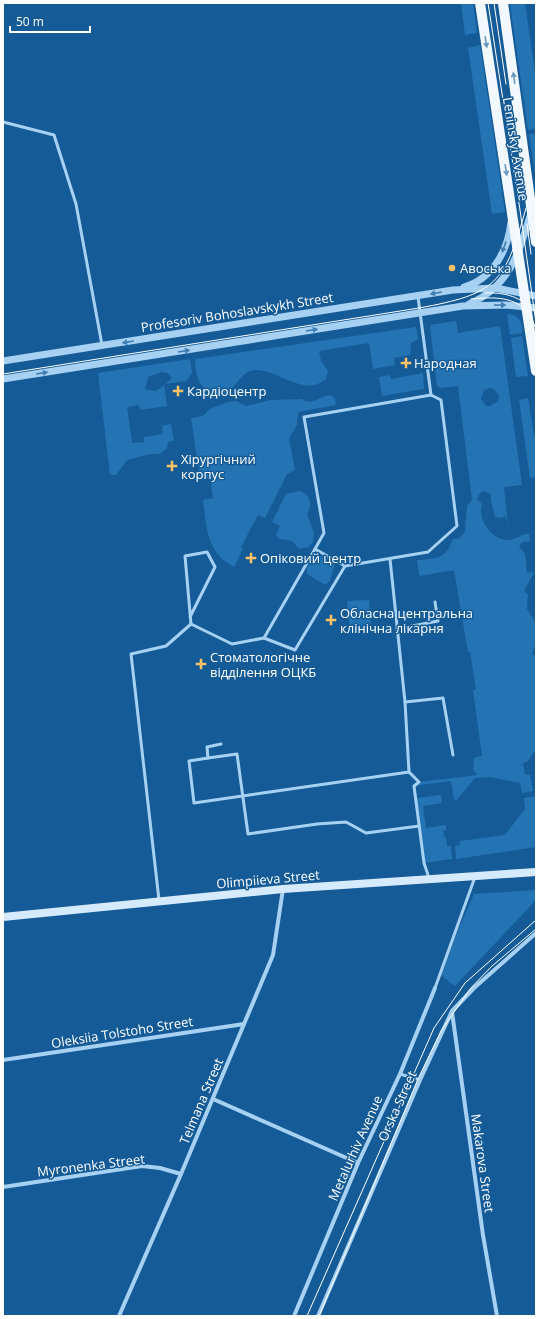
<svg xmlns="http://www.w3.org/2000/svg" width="539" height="1319" font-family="'Open Sans',sans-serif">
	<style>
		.green { fill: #2474b3; fill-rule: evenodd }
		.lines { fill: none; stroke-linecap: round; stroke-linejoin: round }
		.service { stroke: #a7d1f2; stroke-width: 3 }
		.minor { stroke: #a7d1f2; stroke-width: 4 }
		.tertiary { stroke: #a7d1f2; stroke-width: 7 }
		.secondary { stroke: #d5eafc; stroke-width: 8 }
		.primary { stroke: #f1f8ff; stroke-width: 10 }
		.tram { stroke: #fff; stroke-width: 1 }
		.oneway { fill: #6d9ac1 }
		.oneway2 { fill: #417eb2 }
		.poi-dot { fill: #ffc367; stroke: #155b97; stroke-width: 1.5 }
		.labels { text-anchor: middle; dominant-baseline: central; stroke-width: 3; stroke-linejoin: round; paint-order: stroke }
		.street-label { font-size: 13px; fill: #fff; stroke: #155b97 }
		.poi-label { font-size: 13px; fill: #fff; stroke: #155b97; text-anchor: start }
	</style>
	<rect width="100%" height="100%" fill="#155b97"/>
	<g class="green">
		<path d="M461,3H473L477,33L465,35Z"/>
		<path d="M510,3H525L536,79V129L528,130Z"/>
		<path d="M480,45L505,212L492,214L468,48Z"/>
		<path d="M536,133V180L529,134Z"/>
		<path d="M507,314C518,313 524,324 522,333L510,335Z"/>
		<path d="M456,321L458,333L500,326L522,485L504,487L508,527L506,516L500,518L495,517C494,509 490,503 491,494L484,491L479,494L477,499L482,504C477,520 492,540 508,540C516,540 522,533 529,534L530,541L522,542L519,546L525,554L527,573L534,572L524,591L528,594L527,609L536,623V643L532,654L536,655V751L533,753L528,761L515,767L523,764L525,774L530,775L533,791L522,793L520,783L490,777L475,778L456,801L454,799L451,781L414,786L419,782L478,775L473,770L474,758L482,756L473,690L476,689L470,652H468L454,570L419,576L417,560C437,558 445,560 453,539H459L465,531L467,506L472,500L458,386L440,388L437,386L430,325ZM489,388L494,389L499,396L498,401L490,406H486L481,399L484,390Z"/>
		<path d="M416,327L418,339L411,343L410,355L394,358L395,365L373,369L369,343L319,351L321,361L328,371L326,379C304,398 278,369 255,370C241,370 235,391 222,396C200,389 196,382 195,359Z"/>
		<path d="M522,336L528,376L516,377L511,338Z"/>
		<path d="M190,359L192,373L186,381L164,384L167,406L140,410L139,405L127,407L132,443L144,442V437L163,434L162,426L171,424L174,441L168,442L167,448L160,454H150L127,460L116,475H110L98,373ZM162,372L168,373L172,378L161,388L155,391L145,389L148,377Z"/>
		<path d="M423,373L424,389L382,396L379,377L390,375L391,379Z"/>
		<path d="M330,395L335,398L336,405L298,412L297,425L289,438L295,470L287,474L265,518L258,515L241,547L243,549L234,567C206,552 207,528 203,500L213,498L210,478L200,479L191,418L203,416L210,409L228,402L236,401L246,406L271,400L302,399C311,406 321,396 330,395Z"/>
		<path d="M528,398L534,435L536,437V477L530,478L519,400Z"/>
		<path d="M300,491C310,495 313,505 307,514L314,533L313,542L308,547L299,549L292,541L280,539L276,535L280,526L272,522L286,494Z"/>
		<path d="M318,554L335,563L330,581L325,585L307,574V567Z"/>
		<path d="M369,600L371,630L350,632L347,601Z"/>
		<path d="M441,795L442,803L423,806L426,828L446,825V830H443L444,837H446L447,846H451L452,859L424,863L416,798Z"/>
		<path d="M536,796V847L456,859L455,846L460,845V841L505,835L525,809L524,798Z"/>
		<path d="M536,890V900L455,986L439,974L474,894Z"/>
	</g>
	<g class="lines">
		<g class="service">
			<path d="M3,122L54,135L76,204L102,345"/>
			<path d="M418,297L431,395"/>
			<path d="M390,559L405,702L409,772L419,782L414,786L424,863L429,878"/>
			<path d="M190,617L215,567L207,552L185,556L191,624"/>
			<path d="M397,629L438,621L435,602"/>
			<path d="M264,638L315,549"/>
			<path d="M405,702L443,698L453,755"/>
			<path d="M221,744L207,747L208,758L189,761L194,803L409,772"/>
			<path d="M208,758L237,754L248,834L317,824L346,822L366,833L419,826"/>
			<path d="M159,900L131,654L166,646L191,624L232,644L264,638L295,650L345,566L428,552L457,526L441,400L431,395L304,417L324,533L315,549L345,566"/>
			<path d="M435,988L475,877"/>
			<path d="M400,1074L420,1080"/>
		</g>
		<g class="minor">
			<path d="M452,1012L483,1235L497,1316"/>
			<path d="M3,1060L244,1024"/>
			<path d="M213,1099L358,1163"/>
			<path d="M3,1187L142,1166L160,1168L181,1174"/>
			<path d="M119,1316L181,1174L273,955L283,889"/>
			<path d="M294,1316L358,1163L400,1074L435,988"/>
			<path d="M318,1316L420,1080L452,1011L474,988L536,933"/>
		</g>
		<g class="tertiary">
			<path d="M464,287C493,279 508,250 511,222"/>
			<path d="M469,304C510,287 519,252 531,213"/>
			<path d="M3,361L453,290L495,288L536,296"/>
			<path d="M3,379L463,306L506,305L536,308"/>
		</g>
		<path class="secondary" d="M3,917L283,889L536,872"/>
		<g class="primary">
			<path d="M480,3L536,371"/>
			<path d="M503,3L536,242"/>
		</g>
		<g class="tram">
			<path d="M488,3L520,210L536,323"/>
			<path d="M494,3L506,84"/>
			<path d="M527,224L531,254"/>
			<path d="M485,293C506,292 521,297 535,312"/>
			<path d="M471,299C502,296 525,297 536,329"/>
			<path d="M3,374L419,308C496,294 505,284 526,208"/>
			<path d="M307,1316L434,1028L465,983L536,920"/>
			<path d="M319,1316L418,1079L441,1031L470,989L492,966L536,929"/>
		</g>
	</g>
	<defs><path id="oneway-solid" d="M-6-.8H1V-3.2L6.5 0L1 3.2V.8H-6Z"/></defs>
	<g class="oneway">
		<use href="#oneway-solid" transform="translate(486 42) rotate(81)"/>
		<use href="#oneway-solid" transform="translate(514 78) rotate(-98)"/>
		<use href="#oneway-solid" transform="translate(506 170) rotate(81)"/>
	</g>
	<g class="oneway2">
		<use href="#oneway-solid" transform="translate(504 247) rotate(110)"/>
		<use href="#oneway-solid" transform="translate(436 293) rotate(170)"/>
		<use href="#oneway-solid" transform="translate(500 305) rotate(-1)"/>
		<use href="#oneway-solid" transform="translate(312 330) rotate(-9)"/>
		<use href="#oneway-solid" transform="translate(128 342) rotate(171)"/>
		<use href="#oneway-solid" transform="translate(184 351) rotate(-9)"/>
		<use href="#oneway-solid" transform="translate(42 373) rotate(-9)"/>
	</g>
	<g class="poi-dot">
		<circle cx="452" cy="268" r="4"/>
		<path d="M404 357h4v4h4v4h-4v4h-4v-4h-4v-4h4z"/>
		<path d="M176 385h4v4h4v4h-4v4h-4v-4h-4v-4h4z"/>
		<path d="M170 460h4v4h4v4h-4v4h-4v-4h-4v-4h4z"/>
		<path d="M249 552h4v4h4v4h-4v4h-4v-4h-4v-4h4z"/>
		<path d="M329 614h4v4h4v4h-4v4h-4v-4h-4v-4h4z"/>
		<path d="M199 658h4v4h4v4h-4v4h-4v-4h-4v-4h4z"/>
	</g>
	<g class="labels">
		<g class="street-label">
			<text transform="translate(516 149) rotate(81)">Leninskyi Avenue</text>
			<text transform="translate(237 312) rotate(-9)">Profesoriv Bohoslavskykh Street</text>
			<text transform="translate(268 879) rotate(-5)">Olimpiieva Street</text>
			<text transform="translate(122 1032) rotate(-9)">Oleksiia Tolstoho Street</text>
			<text transform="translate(201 1101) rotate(-67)">Telmana Street</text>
			<text transform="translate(397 1106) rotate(-66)">Orska Street</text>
			<text transform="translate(355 1148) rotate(-66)">Metalurhiv Avenue</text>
			<text transform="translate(483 1163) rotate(82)">Makarova Street</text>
			<text transform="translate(91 1165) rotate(-7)">Myronenka Street</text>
		</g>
		<g class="poi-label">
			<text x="460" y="268">Авоська</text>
			<text x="414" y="363">Народная</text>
			<text x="187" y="391">Кардіоцентр</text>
			<text x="181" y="459">Хірургічний<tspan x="181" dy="15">корпус</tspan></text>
			<text x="260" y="558">Опіковий центр</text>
			<text x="340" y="613">Обласна центральна<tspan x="340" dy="15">клінічна лікарня</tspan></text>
			<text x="210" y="657">Стоматологічне<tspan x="210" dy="15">відділення ОЦКБ</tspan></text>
		</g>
	</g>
	<rect width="539" height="1319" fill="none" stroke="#ffffff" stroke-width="8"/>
	<path d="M10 26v6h80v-6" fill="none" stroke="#ffffff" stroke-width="2"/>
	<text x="16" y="26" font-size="12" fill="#ffffff" stroke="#155b97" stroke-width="3" paint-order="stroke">50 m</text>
</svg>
